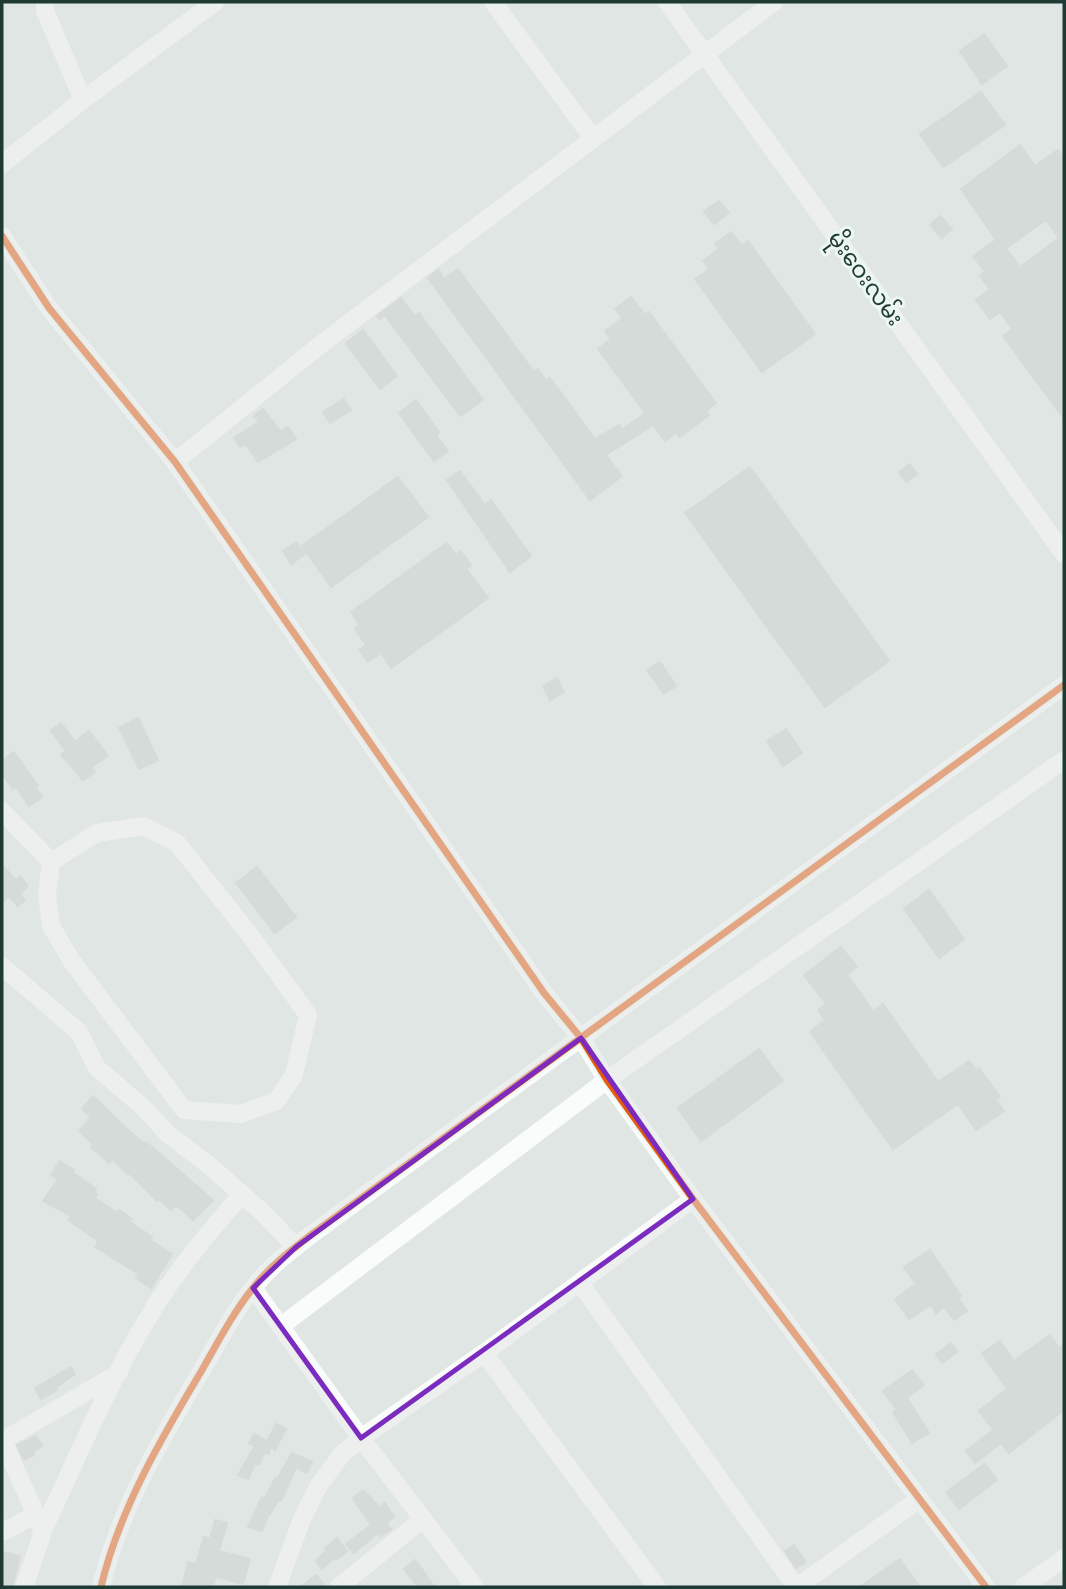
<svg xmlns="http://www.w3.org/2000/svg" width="1066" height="1589" font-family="'Space Grotesk','Noto Sans Myanmar',sans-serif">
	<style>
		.building { fill: #c7cecb; stroke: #c9cfcc; stroke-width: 2; fill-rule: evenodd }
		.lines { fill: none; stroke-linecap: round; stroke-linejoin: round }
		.minor { stroke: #fafbfb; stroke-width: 18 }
		.cycleway-casing { stroke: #edf7f2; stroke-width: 11 }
		.cycleway { stroke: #e8590c; stroke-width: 7 }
		.marked { fill: none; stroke: #7b2cbf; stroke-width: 5; stroke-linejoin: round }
		.labels { text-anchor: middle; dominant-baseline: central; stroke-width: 6; stroke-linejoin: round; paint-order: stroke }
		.street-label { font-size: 23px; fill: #1d3a33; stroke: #edf7f2 }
	</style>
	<rect width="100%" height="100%" fill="#e0e6e3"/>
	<g class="building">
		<path d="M984,34L1007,66L982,84L960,51Z"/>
		<path d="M981,92L1005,125L943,167L920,134Z"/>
		<path d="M1020,145L1035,166L1058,150L1064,159V419L1003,336L1012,329L1000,312L990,319L976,300L990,289L980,276L985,272L973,256L996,240L961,189ZM1046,220L1059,238L1020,267L1006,248Z"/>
		<path d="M719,201L729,213L714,224L704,211Z"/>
		<path d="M940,216L952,229L942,238L930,225Z"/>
		<path d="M731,232L742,246L748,241L815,334L762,372L695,279L710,269L703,261L719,249L715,244Z"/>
		<path d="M458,269L534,372L538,369L546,381L550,378L595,439L619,425L622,430L645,413L598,349L611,339L605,331L623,318L615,309L631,297L645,315L649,312L716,403L706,411L709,415L680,437L676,432L665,441L653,425L606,455L622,476L590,500L428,278L438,270L444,279Z"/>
		<path d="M401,298L415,316L419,313L483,400L460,416L385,315L380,319L377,316Z"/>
		<path d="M363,330L397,376L380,389L346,343Z"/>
		<path d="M344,399L351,410L330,423L323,412Z"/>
		<path d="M416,400L439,432L436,435L448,451L434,461L399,413Z"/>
		<path d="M263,409L281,432L288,427L296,439L258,462L246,444L240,447L234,438L259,422L254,416Z"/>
		<path d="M910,464L917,474L906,482L899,472Z"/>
		<path d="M750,467L889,661L825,707L685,513Z"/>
		<path d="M460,471L485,505L491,500L531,556L510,572L447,480Z"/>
		<path d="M398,477L428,517L331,587L302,546Z"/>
		<path d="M296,542L305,554L291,564L283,551Z"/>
		<path d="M447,543L456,555L461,551L471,565L466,569L488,598L391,668L381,653L368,662L359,650L366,645L355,629L360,625L351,612Z"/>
		<path d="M660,662L676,686L664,694L647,670Z"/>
		<path d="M557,678L564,692L550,700L543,686Z"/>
		<path d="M138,718L158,760L139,769L119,728Z"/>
		<path d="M61,723L75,742L89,731L108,756L91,767L95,772L83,780L61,755L66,751L51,731Z"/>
		<path d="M786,729L802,753L783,766L767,741Z"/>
		<path d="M14,752L38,786L36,788L42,797L29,806L16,787L13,789L2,774V760Z"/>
		<path d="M2,865L16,880L20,876L28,886L20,893L25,900L18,906L9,896L2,903Z"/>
		<path d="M257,867L296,917L275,933L236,883Z"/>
		<path d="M929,890L964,939L939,958L904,909Z"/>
		<path d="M841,947L857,967L847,974L873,1011L883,1004L938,1082L969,1061L976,1070L979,1068L1000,1097L996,1100L1004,1111L976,1130L958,1104L893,1149L810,1032L825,1020L818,1010L826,1004L804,975Z"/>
		<path d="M759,1049L783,1081L701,1141L678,1108Z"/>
		<path d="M93,1096L130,1132L145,1144L146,1142L213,1200L193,1220L176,1205L171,1210L159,1199L157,1201L129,1173L128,1174L112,1159L109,1163L91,1147L93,1144L79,1131L91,1117L82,1109Z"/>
		<path d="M60,1161L74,1170L72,1172L96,1189L94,1192L97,1194L95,1198L117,1213L119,1210L132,1219L130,1222L152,1237L150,1240L172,1254L151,1288L136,1278L139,1274L95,1247L98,1243L97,1240L68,1220L71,1216L43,1201L58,1179L51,1175Z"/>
		<path d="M930,1250L961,1296L958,1298L967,1311L954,1320L944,1307L936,1313L931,1305L909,1319L895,1299L916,1284L904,1267Z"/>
		<path d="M1050,1335L1059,1348L1064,1344V1410L1009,1453L1001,1443L975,1463L966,1451L993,1430L979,1411L1007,1389L982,1353L1000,1341L1014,1361Z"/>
		<path d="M951,1343L957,1352L942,1363L936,1354Z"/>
		<path d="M71,1367L75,1374L55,1388L57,1390L41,1399L35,1388Z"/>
		<path d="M912,1370L924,1385L907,1398L929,1433L912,1443L893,1412L897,1410L883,1391Z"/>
		<path d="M276,1424L286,1429L275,1450L271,1447L268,1454L265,1452L259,1465L255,1463L248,1479L238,1475L255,1446L249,1443L254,1434L267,1441Z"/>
		<path d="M36,1436L42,1446L33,1452L34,1455L24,1460L17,1445Z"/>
		<path d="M292,1453L312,1462L307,1473L296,1467L281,1501L278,1500L270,1514L269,1513L262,1531L248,1527L262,1497L265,1499L275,1478L277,1479Z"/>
		<path d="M985,1464L997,1480L959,1509L946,1492Z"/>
		<path d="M363,1490L379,1507L385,1503L394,1517L386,1523L391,1529L381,1536L378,1533L354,1553L346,1544L371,1525L353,1498Z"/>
		<path d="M215,1520L227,1523L219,1551L250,1559L243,1584L218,1577L215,1578L213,1587H182L188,1562L196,1564L204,1537L210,1539Z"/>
		<path d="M337,1538L347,1551L336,1560L334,1558L322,1569L316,1561L327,1550L325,1548Z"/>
		<path d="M794,1545L806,1562L796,1568L785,1551Z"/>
		<path d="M2,1552L20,1556L12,1587H2Z"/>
		<path d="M900,1559L920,1587H860Z"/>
		<path d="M415,1560L422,1569L434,1587H418L404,1569Z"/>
		<path d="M316,1575L326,1587H301Z"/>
	</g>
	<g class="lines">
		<g class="minor">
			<path d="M45,2V11L83,100"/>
			<path d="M493,2L592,137"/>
			<path d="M667,2L1064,554"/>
			<path d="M2,164L83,100L215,2"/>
			<path d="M2,236L49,308L175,462L544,993L581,1038L607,1080L693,1199L986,1587"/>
			<path d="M175,462L320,345L774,2"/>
			<path d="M2,811L51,862"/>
			<path d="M144,826L177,843L253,939L308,1015L294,1075L276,1101L241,1114L184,1110L71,960L51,926L47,894L51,862L97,833Z"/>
			<path d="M2,966L79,1032L97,1068L143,1107L168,1134L210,1166L261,1211L296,1247"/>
			<path d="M580,1283L796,1587"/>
			<path d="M253,1288L361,1438L475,1587"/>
			<path d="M281,1326L607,1080L1064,760"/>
			<path d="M2,1441L119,1373"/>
			<path d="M3,1441L40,1524"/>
			<path d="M2,1532L29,1518C39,1518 43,1529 41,1538L24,1587"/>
			<path d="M42,1532C78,1457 110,1378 154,1308C179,1267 211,1230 242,1194"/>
			<path d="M101,1587C119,1510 162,1437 202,1370C218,1342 233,1313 253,1288C269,1267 291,1250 312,1234L1064,685"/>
			<path d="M277,1587L302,1519L318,1487L342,1454L361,1438L484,1353"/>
			<path d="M339,1587L423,1519"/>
			<path d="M657,1587L484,1353L693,1199"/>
			<path d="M797,1587L919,1499"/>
			<path d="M1023,1587L1064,1558"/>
		</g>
		<g class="cycleway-casing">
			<g id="cycleway">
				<path d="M2,236L49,308L175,462L544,993L581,1038L607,1080L693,1199L986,1587"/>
				<path d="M101,1587C119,1510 162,1437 202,1370C218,1342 233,1313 253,1288C269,1267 291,1250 312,1234L1064,685"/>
			</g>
		</g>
		<use href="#cycleway" class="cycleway"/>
	</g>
	<path d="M0 0H1066V1589H0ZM581,1038L693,1199L361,1438L253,1288L296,1247Z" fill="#e0e6e3" fill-opacity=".55" fill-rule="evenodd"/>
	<path class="marked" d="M581,1038L693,1199L361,1438L253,1288L296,1247Z"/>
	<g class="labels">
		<g class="street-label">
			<text transform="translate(866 278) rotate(54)">မိုးဝေးလမ်း</text>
		</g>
	</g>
	<rect width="1066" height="1589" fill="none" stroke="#1d3a33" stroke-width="7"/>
</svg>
